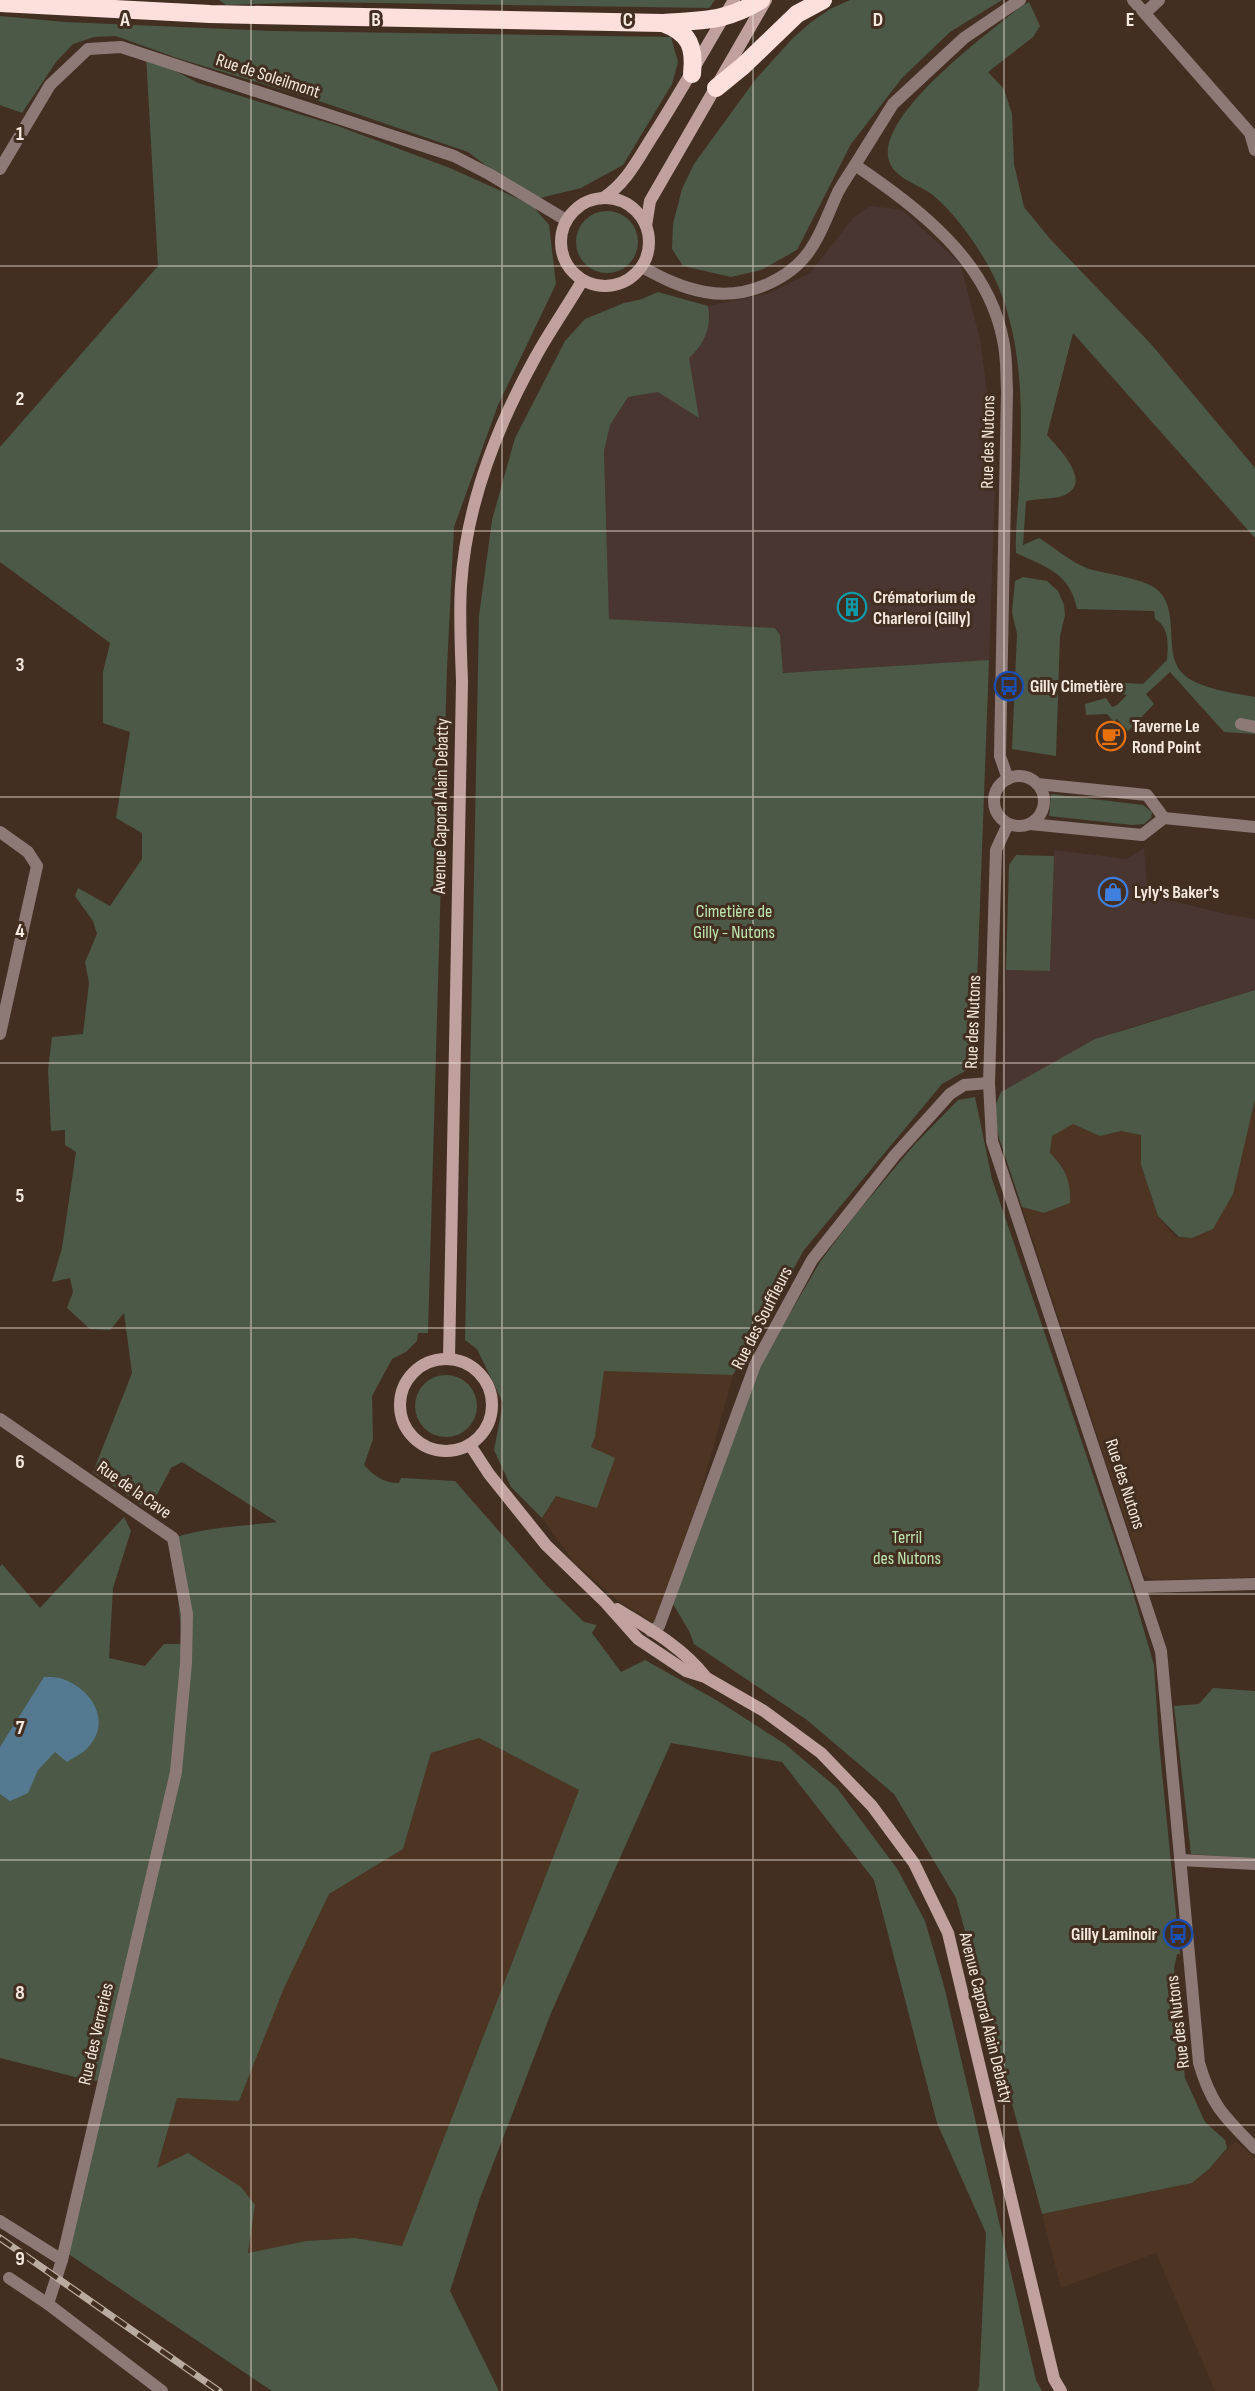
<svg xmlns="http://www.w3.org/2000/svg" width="1255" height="2391" font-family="'Sofia Sans Condensed',sans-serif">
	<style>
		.commercial { fill: #4a3631 }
		.built { fill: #4d3423 }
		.green { fill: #4b5946; fill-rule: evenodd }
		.water { fill: #557991 }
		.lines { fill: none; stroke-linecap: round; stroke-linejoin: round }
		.minor { stroke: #8d7a77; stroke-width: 12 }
		.tertiary { stroke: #8d7a77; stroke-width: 12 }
		.secondary { stroke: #c0a19d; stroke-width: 12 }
		.motorway { stroke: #fde0dc; stroke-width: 18 }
		.rail-casing { stroke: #baaba1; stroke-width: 7 }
		.rail { stroke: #422f22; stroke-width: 4.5; stroke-dasharray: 14; stroke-linecap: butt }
		.grid { fill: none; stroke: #f5e8df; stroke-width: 1.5; stroke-opacity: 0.55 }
		.labels { text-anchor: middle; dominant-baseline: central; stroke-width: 6; stroke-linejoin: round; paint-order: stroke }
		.street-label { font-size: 18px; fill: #f5e8df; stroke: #422f22 }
		.poi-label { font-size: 18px; font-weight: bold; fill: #f5e8df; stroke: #422f22; text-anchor: start }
		.park-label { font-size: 18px; fill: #bfe6af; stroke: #422f22 }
		.grid-label { font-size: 20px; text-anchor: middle; font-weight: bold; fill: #f5e8df; stroke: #422f22; stroke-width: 6; stroke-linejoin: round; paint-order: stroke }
	</style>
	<rect width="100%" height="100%" fill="#422f22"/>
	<g class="commercial">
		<path d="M870,206L902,210L960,263L980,339L996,460L989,660L783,673L780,635L775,628L609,620L604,451L610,425L628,397L659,392L699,418L689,358L710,318L708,306L770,293L810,273L853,218Z"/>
		<path d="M1144,848L1148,895L1230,915L1255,919V990L1118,1031L1001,1092L1006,970L1050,971L1054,850L1127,859Z"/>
	</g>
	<g class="built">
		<path d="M1255,1099V1577L1154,1580L1144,1576L1022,1207L1044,1213L1062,1165L1050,1153L1052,1136L1073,1123L1100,1136L1121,1131L1141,1135V1165L1158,1216L1175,1237L1192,1238Z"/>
		<path d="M603,1370L733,1375L680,1568L659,1626L617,1600L573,1561L542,1518L556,1496L598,1508L591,1447L595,1437Z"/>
		<path d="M479,1738L579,1790L402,2247L355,2238L306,2241L248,2253L255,2205L157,2169L177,2098L284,1988L329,1893L403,1849L431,1753Z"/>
		<path d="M1235,2141L1255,2158V2391H1215L1156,2253L1061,2288L1042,2214L1192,2183L1209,2169Z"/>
	</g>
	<g class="green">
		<path d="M219,0H715L709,8L317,2L226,5Z"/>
		<path d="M850,0H1002L950,32L902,78L851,144L797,250L761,270L731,277L683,266L672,249L673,224L682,189L694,164L755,80L792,39L810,23L830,9Z"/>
		<path d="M1029,2L1040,26L1033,37L988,72L1004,89L1012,114L1014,164L1024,207L1051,240L1151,344L1255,468V538L1073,333L1047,435C1060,450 1097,486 1059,497C1048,499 1036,499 1026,501L1023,545L1039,538C1054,547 1072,563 1089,569C1107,574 1141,578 1155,588C1182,607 1162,652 1182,673C1198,689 1234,693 1255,697V734L1224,732L1170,672L1146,694L1154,704L1128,731L1117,719L1114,722L1107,714L1086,715L1085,704L1106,698L1112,707L1117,705L1127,695L1077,687L1075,680L1143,684L1167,660C1168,644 1170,628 1155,619L1154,611L1077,609C1070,573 1046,567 1016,553C1015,532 1018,511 1019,489C1022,422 1025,352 999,288C987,258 956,212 930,193C916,183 890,177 888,156C883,110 987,34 1020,7Z"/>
		<path d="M0,16L65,22L272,31L671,37L678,62L672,84L623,165L581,188L532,200L468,152L322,102L177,58L116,36L94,37L73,44L56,62L22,113L0,105Z"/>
		<path d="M146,55L198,83L338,126L450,168L532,205L549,225L556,284L498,405L454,527L447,668L428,1333H418L417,1341L406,1352L392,1359L372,1396L373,1439L364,1465C374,1476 384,1483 399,1483L401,1478L455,1481L546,1585L584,1622L597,1625L592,1633L621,1672L645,1660L718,1701L785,1744L837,1788L898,1870L925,1921L944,1986L1036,2380L1042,2391H977L979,2387L986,2233L937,2123L874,1880L782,1762L671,1743L551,2013L480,2198L450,2291L499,2391H272L64,2251L103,2080L91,2081L0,2058V1567L2,1564L40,1608L124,1517L131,1531L113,1588L109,1658L145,1666L164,1644H182L173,1538C207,1527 242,1526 277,1522L182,1462L171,1468L149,1510L93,1472L132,1373L124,1313L110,1330L90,1329L67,1308L73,1292L70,1278L52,1282L62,1248L76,1152L65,1145V1130L51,1131L48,1070L52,1037L83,1034L89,983L85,962L97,934L93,921L75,896L78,888L110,906L142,859V833L116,818L130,732L103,723V672L110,643L0,562V447L158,266ZM479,1738L579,1790L402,2246L355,2238L306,2241L248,2253L255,2205L241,2187L188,2153L157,2168L177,2098L239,2101L284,1988L329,1894L403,1849L431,1753Z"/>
		<circle cx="607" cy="242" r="31"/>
		<path d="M658,292L708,306C712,327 704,345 689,358L699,418L658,392L628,397L610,425L604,451L609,619L775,628L780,635L783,673L989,660L974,1066L942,1084L804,1250L733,1375L604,1371L595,1437L591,1447L615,1458L597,1508L556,1496L542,1518L511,1487L494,1450L503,1403L477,1349L465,1340L479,616L492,520L515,438L565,341L585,319L624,303L642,299Z"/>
		<path d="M1023,577L1047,581L1058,591L1064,605L1065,615L1060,636L1056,756L1012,749L1017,634L1012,612L1015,581Z"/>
		<path d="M1051,794L1143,805L1152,812L1151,818L1144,824L1132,825L1049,816Z"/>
		<path d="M1016,855L1054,856L1050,971L1006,970L1009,865Z"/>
		<path d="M1255,990V1099L1233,1194L1213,1229L1192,1238L1179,1237L1158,1216L1141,1165V1135L1121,1131L1100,1136L1073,1124L1052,1136L1050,1153C1066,1169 1071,1181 1070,1203L1044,1213L1022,1207L999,1138L993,1111L1001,1092L1095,1039Z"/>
		<path d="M975,1097L992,1179L1131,1586L1154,1665L1159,1742L1180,1954H1177L1174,1968L1185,2078L1205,2122L1225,2140L1227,2148L1209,2169L1192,2183L1042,2214L956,1898L894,1794L807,1720L694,1644L689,1631L673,1604L760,1365L820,1262L856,1214L914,1145L958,1100Z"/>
		<circle cx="446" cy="1406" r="31"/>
		<path d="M1213,1688L1255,1691V1859L1191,1854L1174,1706L1199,1704Z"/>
	</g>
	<path class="water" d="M44,1677C50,1677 58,1677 63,1679C91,1689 111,1720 90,1745C85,1752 75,1757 67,1762L55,1752L38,1770L28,1793L10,1801L0,1794V1747Z"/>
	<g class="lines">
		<g class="minor">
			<path d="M1133,0L1250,133L1255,150"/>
			<path d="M1145,13L1159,0"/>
			<path d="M855,165L893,104L964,38L1020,0"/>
			<path d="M1241,724L1255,727"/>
			<path d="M0,832L28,852L37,866L0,1034"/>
			<path d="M0,1419L173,1538L187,1614L186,1663L176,1772L62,2260L48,2304L162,2391"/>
			<path d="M1141,1587L1255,1584"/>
			<path d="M651,1631L659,1626L755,1365L812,1260L895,1155L950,1094L964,1085L989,1083"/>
			<path d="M1181,1860L1255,1864"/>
			<path d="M0,2221L62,2260"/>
			<path d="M9,2278L48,2304"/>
		</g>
		<g class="tertiary">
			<path d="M0,169L50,85L88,49L121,47L454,156L489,174L566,220"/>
			<path d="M642,267C662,278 682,288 705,292C746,300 795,279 815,242C824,227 830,209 838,192C843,183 849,174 855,165C918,208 988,260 1003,340C1007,356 1006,374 1007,390L1000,756L1008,779"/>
			<circle cx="1019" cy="801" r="25"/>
			<path d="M1037,784L1147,795L1164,818"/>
			<path d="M1008,824L996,850L989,1083L992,1141L1161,1651L1199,2063C1212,2107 1225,2117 1255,2148"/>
			<path d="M1030,824L1142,835L1164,818L1255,827"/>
		</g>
		<g class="secondary">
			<circle cx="605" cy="242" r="44"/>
			<path d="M603,198C627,183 639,157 654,134C682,90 707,45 734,0"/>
			<path d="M646,226L650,201L766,0"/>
			<circle cx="446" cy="1405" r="46"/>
			<path d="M449,1359L462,682C461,650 459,617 461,586C466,506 496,428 535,358C549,332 567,307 582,281"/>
			<path d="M470,1445L489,1474L546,1545L605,1602L638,1639L686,1671L705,1677L764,1711L821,1753L872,1806L914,1863L948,1933L1054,2379L1061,2391"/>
			<path d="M617,1609C649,1629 681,1646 705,1676"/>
		</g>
		<g class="motorway">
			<path d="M0,3L210,14L663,23C704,20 725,22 761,0"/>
			<path d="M663,23C690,33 695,47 692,74"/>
			<path d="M716,88L743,66L797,14L823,0"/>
		</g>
		<g class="rail-casing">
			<path id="rail" d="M0,2238L219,2391"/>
		</g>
		<use href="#rail" class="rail"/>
	</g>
	<path class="grid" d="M251,0V2391M502,0V2391M753,0V2391M1004,0V2391M0,266H1255M0,531H1255M0,797H1255M0,1063H1255M0,1328H1255M0,1594H1255M0,1860H1255M0,2125H1255"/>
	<defs>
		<g id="building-ring" transform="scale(1.5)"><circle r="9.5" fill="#422f22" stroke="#0f9aa8" stroke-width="1.5"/><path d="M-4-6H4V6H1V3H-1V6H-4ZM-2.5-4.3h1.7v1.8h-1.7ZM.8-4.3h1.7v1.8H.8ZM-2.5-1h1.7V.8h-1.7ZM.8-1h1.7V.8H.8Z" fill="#0f9aa8"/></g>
		<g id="bus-ring" transform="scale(1.5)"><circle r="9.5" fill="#422f22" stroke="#1a4fb4" stroke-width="1.5"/><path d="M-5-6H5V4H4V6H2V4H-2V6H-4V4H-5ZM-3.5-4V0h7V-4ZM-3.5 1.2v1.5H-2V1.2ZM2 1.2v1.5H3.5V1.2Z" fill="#1a4fb4"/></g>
		<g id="cafe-ring" transform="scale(1.5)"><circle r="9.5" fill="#422f22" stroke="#e8710a" stroke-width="1.5"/><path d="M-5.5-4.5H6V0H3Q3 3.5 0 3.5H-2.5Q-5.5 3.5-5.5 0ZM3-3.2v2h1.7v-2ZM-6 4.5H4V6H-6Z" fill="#e8710a"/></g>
		<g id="shop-ring" transform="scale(1.5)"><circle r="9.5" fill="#422f22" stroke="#3f7fe0" stroke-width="1.5"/><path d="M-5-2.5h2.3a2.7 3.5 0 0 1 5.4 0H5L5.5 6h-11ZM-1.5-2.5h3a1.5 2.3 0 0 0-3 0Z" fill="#3f7fe0"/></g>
	</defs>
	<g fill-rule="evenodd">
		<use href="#building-ring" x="852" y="607"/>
		<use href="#bus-ring" x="1009" y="686"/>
		<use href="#cafe-ring" x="1111" y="736"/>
		<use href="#shop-ring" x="1113" y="892"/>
		<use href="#bus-ring" x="1178" y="1934"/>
	</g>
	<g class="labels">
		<g class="street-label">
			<text transform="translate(268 76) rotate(18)">Rue de Soleilmont</text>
			<text transform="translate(988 442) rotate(-89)">Rue des Nutons</text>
			<text transform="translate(441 806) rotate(-89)">Avenue Caporal Alain Debatty</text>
			<text transform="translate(973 1022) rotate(-88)">Rue des Nutons</text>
			<text transform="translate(762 1318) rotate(-63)">Rue des Souffleurs</text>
			<text transform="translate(1125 1484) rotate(72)">Rue des Nutons</text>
			<text transform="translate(134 1490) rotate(35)">Rue de la Cave</text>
			<text transform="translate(986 2018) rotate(76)">Avenue Caporal Alain Debatty</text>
			<text transform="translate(1178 2022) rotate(-97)">Rue des Nutons</text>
			<text transform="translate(96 2034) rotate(-77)">Rue des Verreries</text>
		</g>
		<g class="poi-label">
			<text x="873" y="597">Crématorium de<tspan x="873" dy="21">Charleroi (Gilly)</tspan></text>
			<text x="1030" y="686">Gilly Cimetière</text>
			<text x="1132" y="726">Taverne Le<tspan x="1132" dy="21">Rond Point</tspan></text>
			<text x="1134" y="892">Lyly's Baker's</text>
			<text x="1157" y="1934" text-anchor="end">Gilly Laminoir</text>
		</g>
		<g class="park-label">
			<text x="734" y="911">Cimetière de<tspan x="734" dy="21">Gilly - Nutons</tspan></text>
			<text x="907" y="1537">Terril<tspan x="907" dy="21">des Nutons</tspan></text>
		</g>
	</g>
	<g class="grid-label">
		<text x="125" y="26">A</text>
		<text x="376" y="26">B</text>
		<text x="628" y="26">C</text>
		<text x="878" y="26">D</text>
		<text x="1130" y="26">E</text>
		<text x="20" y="140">1</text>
		<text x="20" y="405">2</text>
		<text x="20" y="671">3</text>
		<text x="20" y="937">4</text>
		<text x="20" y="1202">5</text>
		<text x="20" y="1468">6</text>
		<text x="20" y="1734">7</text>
		<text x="20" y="1999">8</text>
		<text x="20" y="2265">9</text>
	</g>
</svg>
